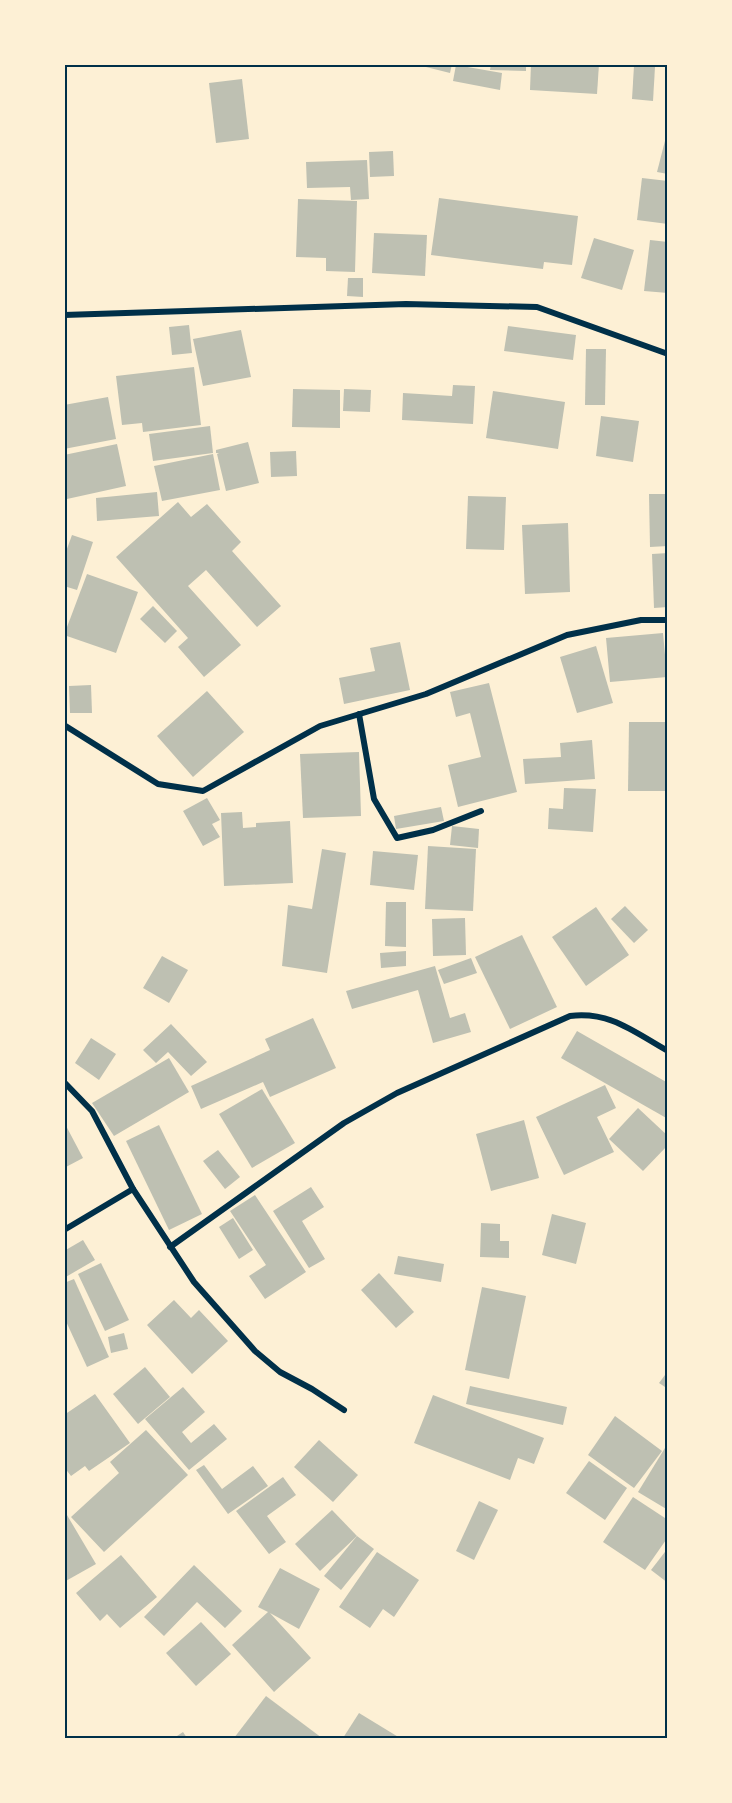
<svg xmlns="http://www.w3.org/2000/svg" width="732" height="1803" font-family="Manrope,sans-serif">
	<style>
		.building { fill: #bec0b2 }
		.lines { fill: none; stroke-linecap: round; stroke-linejoin: round }
		.minor { stroke: #003049; stroke-width: 6 }
		.neatline { fill: none; stroke: #003049; stroke-width: 2 }
	</style>
	<rect width="100%" height="100%" fill="#fdf0d5"/>
	<g class="building">
		<path d="M414,64H452L450,73Z"/>
		<path d="M491,64H526V71L490,70Z"/>
		<path d="M531,64H599L597,94L530,90Z"/>
		<path d="M456,65L502,73L500,90L453,81Z"/>
		<path d="M634,66L655,67L653,101L632,99Z"/>
		<path d="M242,79L249,139L216,143L209,83Z"/>
		<path d="M668,129V174L657,172Z"/>
		<path d="M393,151L394,176L370,177L369,152Z"/>
		<path d="M367,160L369,199L351,200L350,187L307,188L306,162Z"/>
		<path d="M642,178L668,181V224L637,220Z"/>
		<path d="M439,198L578,216L572,265L544,262L543,269L431,255Z"/>
		<path d="M298,199L357,201L355,272L326,271V258L296,257Z"/>
		<path d="M374,233L427,235L425,276L372,273Z"/>
		<path d="M594,238L634,250L622,290L581,278Z"/>
		<path d="M650,240L668,242V293L644,291Z"/>
		<path d="M348,278H363V297L347,296Z"/>
		<path d="M189,325L192,353L172,355L169,327Z"/>
		<path d="M508,326L576,335L573,360L504,351Z"/>
		<path d="M241,330L251,377L203,386L193,339Z"/>
		<path d="M586,349H606L605,405H585Z"/>
		<path d="M194,367L201,425L143,432L142,423L122,425L116,376Z"/>
		<path d="M453,385L475,386L473,424L402,420L403,393L452,396Z"/>
		<path d="M293,389L340,390V428L292,427Z"/>
		<path d="M344,389L371,390L370,412L343,411Z"/>
		<path d="M493,391L565,402L558,449L486,438Z"/>
		<path d="M108,397L116,439L64,449V405Z"/>
		<path d="M601,416L639,421L633,462L596,456Z"/>
		<path d="M210,426L213,453L153,461L149,434Z"/>
		<path d="M248,442L259,483L226,491L217,454L219,453H216V450Z"/>
		<path d="M117,444L126,486L67,499L64,455Z"/>
		<path d="M296,451L297,476L271,477L270,452Z"/>
		<path d="M213,454L220,490L162,501L154,466Z"/>
		<path d="M157,492L159,516L97,521L96,498Z"/>
		<path d="M649,494H668V546L650,547Z"/>
		<path d="M468,496L506,497L504,550L466,549Z"/>
		<path d="M178,502L191,517L207,504L241,542L232,551L281,606L257,627L206,570L188,586L241,645L204,677L178,647L188,638L116,557Z"/>
		<path d="M568,523L570,592L525,594L522,525Z"/>
		<path d="M72,535L93,542L77,590L64,586V557Z"/>
		<path d="M668,553V607L654,608L652,554Z"/>
		<path d="M87,574L138,592L116,653L64,635Z"/>
		<path d="M153,606L177,631L165,643L140,619Z"/>
		<path d="M663,633L667,677L610,682L606,638Z"/>
		<path d="M400,642L410,690L344,704L339,678L375,671L370,648Z"/>
		<path d="M596,646L613,703L577,713L560,657Z"/>
		<path d="M489,683L517,792L458,807L448,765L481,757L470,713L456,717L450,692Z"/>
		<path d="M91,685L92,713H70L69,686Z"/>
		<path d="M207,691L244,732L193,777L157,736Z"/>
		<path d="M629,722H668V791H628Z"/>
		<path d="M592,740L595,779L525,784L523,759L561,757L560,743Z"/>
		<path d="M359,752L361,816L303,818L300,754Z"/>
		<path d="M564,788L596,789L593,832L548,829L549,808L563,809Z"/>
		<path d="M207,798L220,820L212,824L220,837L203,846L183,811Z"/>
		<path d="M441,807L444,821L396,829L394,816Z"/>
		<path d="M242,812L243,828L256,827V823L290,821L293,883L224,886L221,813Z"/>
		<path d="M452,826L479,829L478,848L450,845Z"/>
		<path d="M428,846L476,849L473,911L425,909Z"/>
		<path d="M322,849L346,853L327,973L282,966L288,905L312,909Z"/>
		<path d="M373,851L418,855L414,890L370,885Z"/>
		<path d="M386,902H406V947L385,946Z"/>
		<path d="M625,906L648,930L634,943L611,919Z"/>
		<path d="M596,907L629,955L586,986L552,937Z"/>
		<path d="M465,918L466,955L433,956L432,919Z"/>
		<path d="M522,935L557,1007L510,1029L475,957Z"/>
		<path d="M406,951V966L381,968L380,953Z"/>
		<path d="M162,956L188,970L169,1003L143,988Z"/>
		<path d="M471,958L477,973L444,984L438,970Z"/>
		<path d="M435,966L450,1018L465,1013L471,1032L433,1043L418,990L352,1009L346,991Z"/>
		<path d="M313,1018L336,1068L270,1097L263,1082L201,1109L191,1086L270,1050L265,1039Z"/>
		<path d="M171,1024L207,1062L191,1076L168,1052L156,1063L143,1050Z"/>
		<path d="M577,1031L668,1083V1119L561,1058Z"/>
		<path d="M91,1038L116,1054L99,1080L75,1063Z"/>
		<path d="M169,1058L189,1092L114,1136L92,1103Z"/>
		<path d="M605,1085L616,1108L597,1117L614,1152L564,1175L536,1117Z"/>
		<path d="M262,1089L295,1143L252,1168L219,1114Z"/>
		<path d="M638,1108L668,1136V1145L643,1171L609,1139Z"/>
		<path d="M524,1120L539,1178L491,1191L476,1134Z"/>
		<path d="M64,1122L83,1158L64,1168Z"/>
		<path d="M159,1125L202,1214L169,1230L126,1141Z"/>
		<path d="M218,1150L240,1177L225,1189L203,1161Z"/>
		<path d="M311,1187L324,1207L302,1221L325,1259L309,1268L273,1211Z"/>
		<path d="M255,1195L306,1272L265,1299L249,1276L266,1265L230,1211Z"/>
		<path d="M552,1214L586,1223L576,1264L542,1255Z"/>
		<path d="M233,1218L253,1250L239,1259L219,1227Z"/>
		<path d="M481,1223L500,1224V1241H509V1258L480,1257Z"/>
		<path d="M83,1240L95,1260L64,1278V1251Z"/>
		<path d="M398,1256L444,1264L441,1282L394,1274Z"/>
		<path d="M101,1263L129,1320L105,1331L78,1274Z"/>
		<path d="M379,1273L414,1312L396,1328L361,1290Z"/>
		<path d="M74,1279L109,1357L87,1367L64,1317V1283Z"/>
		<path d="M482,1287L526,1296L509,1379L465,1370Z"/>
		<path d="M174,1300L191,1318L199,1310L228,1341L192,1374L147,1325Z"/>
		<path d="M124,1333L128,1349L111,1353L108,1337Z"/>
		<path d="M145,1367L170,1397L138,1424L113,1394Z"/>
		<path d="M668,1371V1389L659,1383Z"/>
		<path d="M470,1386L567,1407L563,1425L466,1404Z"/>
		<path d="M183,1387L205,1412L182,1432L191,1443L214,1424L227,1439L189,1470L145,1419Z"/>
		<path d="M95,1394L130,1443L89,1471L85,1466L71,1476L64,1467V1415Z"/>
		<path d="M433,1395L544,1438L534,1464L518,1458L510,1480L414,1443Z"/>
		<path d="M615,1416L662,1451L634,1488L588,1455Z"/>
		<path d="M146,1430L188,1475L104,1552L71,1517L119,1473L110,1462Z"/>
		<path d="M319,1440L358,1475L333,1502L294,1467Z"/>
		<path d="M668,1443V1510L638,1492Z"/>
		<path d="M589,1461L627,1488L605,1520L566,1493Z"/>
		<path d="M204,1465L222,1489L253,1466L268,1486L228,1514L196,1470Z"/>
		<path d="M283,1477L296,1495L267,1516L286,1542L269,1554L236,1511Z"/>
		<path d="M633,1497L668,1520V1537L645,1570L603,1542Z"/>
		<path d="M479,1501L498,1510L474,1560L456,1551Z"/>
		<path d="M64,1510L96,1564L64,1582Z"/>
		<path d="M332,1510L357,1536L320,1571L295,1544Z"/>
		<path d="M357,1536L374,1549L341,1590L324,1576Z"/>
		<path d="M668,1548V1583L651,1570Z"/>
		<path d="M377,1552L419,1580L394,1617L383,1609L370,1628L339,1607Z"/>
		<path d="M121,1555L157,1597L120,1628L107,1614L100,1621L76,1593Z"/>
		<path d="M194,1565L242,1611L225,1628L197,1602L164,1636L144,1617Z"/>
		<path d="M280,1568L320,1589L299,1629L270,1613L311,1658L274,1692L232,1645L268,1612L258,1607Z"/>
		<path d="M201,1622L231,1654L196,1686L166,1653Z"/>
		<path d="M266,1696L322,1738H234Z"/>
		<path d="M359,1713L400,1738H343Z"/>
		<path d="M183,1732L187,1738H174Z"/>
	</g>
	<g class="lines">
		<g class="minor">
			<path d="M64,315L406,304L537,307L668,354"/>
			<path d="M359,714L374,799L397,838L433,830L481,811"/>
			<path d="M64,725L158,784L203,791L320,726L426,694L567,635L641,620H668"/>
			<path d="M64,1082L92,1111L133,1189L194,1282L255,1351L280,1372L312,1389L344,1410"/>
			<path d="M64,1230L133,1189"/>
			<path d="M170,1247L344,1123L397,1093L570,1016C610,1011 634,1032 668,1051"/>
		</g>
	</g>
	<rect width="732" height="1803" fill="none" stroke="#fdf0d5" stroke-width="132"/>
	<rect x="66" y="66" width="600" height="1671" class="neatline"/>
</svg>
